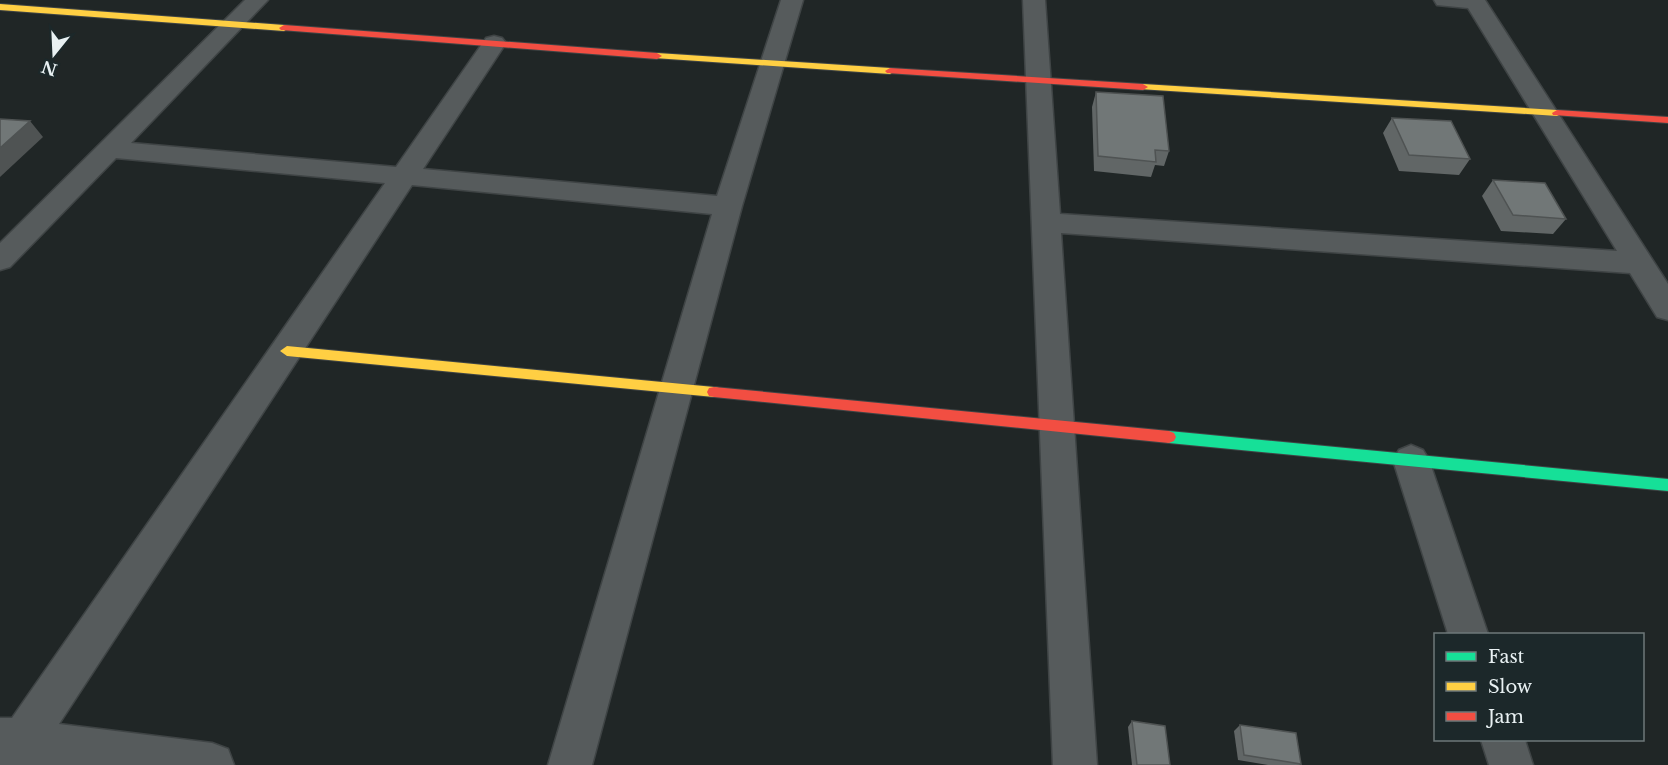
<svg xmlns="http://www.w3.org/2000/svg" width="1668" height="765" font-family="'Libre Baskerville',serif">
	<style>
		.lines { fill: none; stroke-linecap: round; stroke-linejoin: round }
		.street-casing { stroke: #3f4445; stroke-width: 3 }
		.fast-casing { stroke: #3f4445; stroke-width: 2 }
		.slow-casing { stroke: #3f4445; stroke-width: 2 }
		.jam-casing { stroke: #3f4445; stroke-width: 2 }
		.street { fill: #565b5c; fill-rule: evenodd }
		.fast { fill: #16e098; fill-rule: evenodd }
		.slow { fill: #ffcf43; fill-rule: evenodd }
		.jam { fill: #f24e42; fill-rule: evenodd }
		.wall { fill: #616666 }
		.shaded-wall { fill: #4f5353 }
		.building { fill: #717777; stroke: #4f5353; stroke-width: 1.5 }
	</style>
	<rect width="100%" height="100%" fill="#202626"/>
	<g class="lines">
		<g class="street-casing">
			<g id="street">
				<path d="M245,0H268L131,143L396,167L486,38L494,36L502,38L506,43L423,169L717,196L781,0H803L742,206L592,765H548L712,214L412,185L59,724L212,743L228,749L234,765H0V718H12L385,183L116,158L10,267L0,270V243Z"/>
				<path d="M1023,0H1045L1060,214L1617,251L1468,8L1437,5L1434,0H1485L1668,284V320L1657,317L1630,273L1061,233L1097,765H1053Z"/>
				<path d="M1411,445L1423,450L1429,460L1488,634H1448L1393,460L1399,450Z"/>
				<path d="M1481,740H1525L1533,765H1489Z"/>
			</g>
		</g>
		<g class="fast-casing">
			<path id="fast" d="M1169,431L1668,479V491L1169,443L1164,441L1162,437L1164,433Z"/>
		</g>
		<g class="slow-casing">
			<g id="slow">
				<path d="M0,4L284,25L289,28L284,31L0,10Z"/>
				<path d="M657,53L890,68L895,71L890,74L654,58L652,56Z"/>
				<path d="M1143,84L1557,110L1562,113L1557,116L1139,89V85Z"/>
				<path d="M287,346L714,387L719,388L721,392L719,396L714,397L287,356L280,351Z"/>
			</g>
		</g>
		<g class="jam-casing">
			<g id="jam">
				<path d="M284,25L657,53L662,56L657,59L281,30L279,28Z"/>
				<path d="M890,68L1143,84L1148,87L1143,90L887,73L885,71Z"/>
				<path d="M1557,110L1668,117V123L1553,115L1552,113Z"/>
				<path d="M714,387L1169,431L1174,433L1176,437L1174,441L1169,443L714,397L709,396L707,392L709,388Z"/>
			</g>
		</g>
		<use href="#street" class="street"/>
		<use href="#fast" class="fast"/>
		<use href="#slow" class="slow"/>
		<use href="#jam" class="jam"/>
	</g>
	<g class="wall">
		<path d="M1096,92L1169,151L1164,166L1155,165L1151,177L1094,171L1092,107Z"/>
		<path d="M1392,118L1470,159L1459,175L1399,171L1383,133Z"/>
		<path d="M1493,180L1566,219L1553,234L1501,231L1482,196Z"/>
		<path d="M1132,721L1170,765H1132L1128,727Z"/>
		<path d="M1240,725L1301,764L1299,765H1268L1238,760L1234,731Z"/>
	</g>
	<path class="shaded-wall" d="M30,121L43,137L0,177V148Z"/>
	<g class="building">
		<path d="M1096,92L1163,96L1169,151L1155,150L1156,162L1098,156Z"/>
		<path d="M1392,118L1451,121L1470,159L1409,155Z"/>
		<path d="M0,119L30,121L0,148Z"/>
		<path d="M1493,180L1545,183L1566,219L1513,215Z"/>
		<path d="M1132,721L1165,726L1170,765H1137Z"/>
		<path d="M1240,725L1296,733L1301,764L1244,755Z"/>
	</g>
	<rect x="1434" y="633" width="210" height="108" fill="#1c282a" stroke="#6e787a" stroke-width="1.5"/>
	<rect x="1446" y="652" width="30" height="9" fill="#16e098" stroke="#6e787a" stroke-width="1.5"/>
	<text x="1488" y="663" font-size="18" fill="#e9f1f3">Fast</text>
	<rect x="1446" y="682" width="30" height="9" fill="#ffcf43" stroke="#6e787a" stroke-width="1.5"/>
	<text x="1488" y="693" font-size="18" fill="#e9f1f3">Slow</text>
	<rect x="1446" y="712" width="30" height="9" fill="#f24e42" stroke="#6e787a" stroke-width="1.5"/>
	<text x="1488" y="723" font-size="18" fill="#e9f1f3">Jam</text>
	<g transform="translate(54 54) rotate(198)" stroke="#1c282a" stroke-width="4.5" paint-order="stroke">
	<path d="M0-4.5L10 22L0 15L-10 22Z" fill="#e9f1f3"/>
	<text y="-9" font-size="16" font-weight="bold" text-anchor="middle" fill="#e9f1f3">N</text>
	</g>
</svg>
